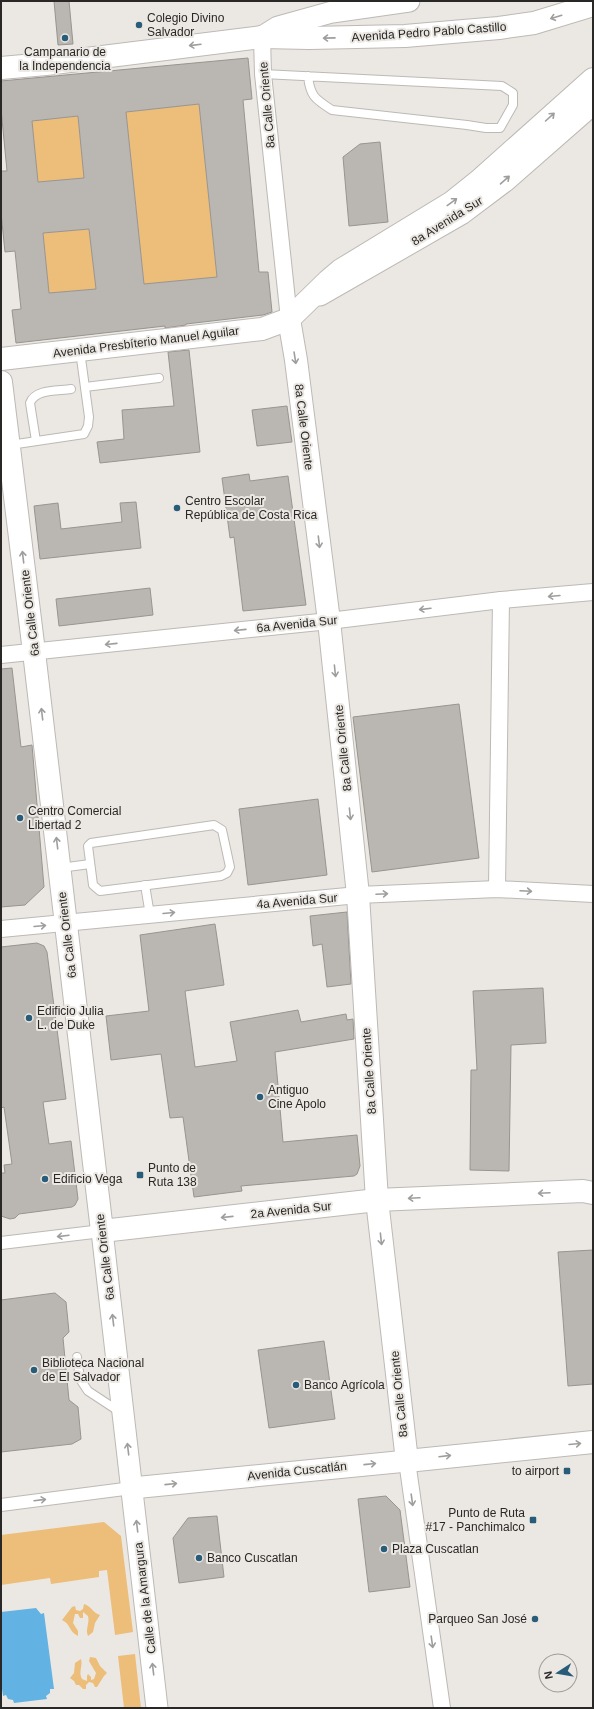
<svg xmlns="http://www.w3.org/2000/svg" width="594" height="1709" font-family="Arial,sans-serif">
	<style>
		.green { fill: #edbd7a }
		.water { fill: #62b3e3 }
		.building { fill: #bab6b2; stroke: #989490; fill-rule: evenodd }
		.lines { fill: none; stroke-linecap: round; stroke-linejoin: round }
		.service-casing { stroke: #bdb9b5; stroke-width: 10 }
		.pedestrian-casing { stroke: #bdb9b5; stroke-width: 14 }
		.minor-casing { stroke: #bdb9b5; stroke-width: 18 }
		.tertiary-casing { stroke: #bdb9b5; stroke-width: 23 }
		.secondary-casing { stroke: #bdb9b5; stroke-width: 24 }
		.service { stroke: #fff; stroke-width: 8 }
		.pedestrian { stroke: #fff; stroke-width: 12 }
		.minor { stroke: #fff; stroke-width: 16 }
		.tertiary { stroke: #fff; stroke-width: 21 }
		.secondary { stroke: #fff; stroke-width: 22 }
		.oneway { stroke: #9f9e9d }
		.poi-dot { fill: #295c78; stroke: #ebe8e3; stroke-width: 1.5 }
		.labels { text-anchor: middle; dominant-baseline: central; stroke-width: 4; stroke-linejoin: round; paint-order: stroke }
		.poi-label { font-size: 12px; fill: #2a2826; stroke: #ebe8e3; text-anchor: start }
		.street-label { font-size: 12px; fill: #2a2826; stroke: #ebe8e3 }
	</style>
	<rect width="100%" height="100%" fill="#ebe8e3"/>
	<g class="green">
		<path d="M199,104L217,277L144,284L126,112Z"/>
		<path d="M78,116L84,178L38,182L32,121Z"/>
		<path d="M89,229L96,289L49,293L43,233Z"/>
		<path d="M104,1522L121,1536L133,1632L115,1635L107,1570L99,1571V1577L51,1584L50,1578L1,1585V1535Z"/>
		<path d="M84,1604C91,1606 93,1613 100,1615L95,1623L93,1632L88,1636C85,1629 90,1623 88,1616L83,1612V1618H80L78,1614H75L73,1623L78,1631V1636C68,1631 71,1624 62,1620L72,1607L75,1606L76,1610L80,1611L83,1609Z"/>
		<path d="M135,1654L141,1708H124L118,1656Z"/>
		<path d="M90,1657L96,1658L100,1666L107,1673L104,1676L97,1687H95L93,1683L89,1682L86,1685V1689H83L79,1685H76L74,1681L70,1678L74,1673L75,1663L81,1659C83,1666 78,1672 82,1679L87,1681V1676L88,1674L91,1677V1680L94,1679L96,1673L89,1661Z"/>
	</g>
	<path class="water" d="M36,1608L41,1614L44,1613L54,1689H50V1693L46,1696L47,1699L14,1703L13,1700L8,1699L6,1695L3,1696L1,1682V1612Z"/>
	<g class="building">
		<path d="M54,1H69L73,44L58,45Z"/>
		<path d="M248,58L252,99L243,100L259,272H268L272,312L263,315L186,324V325L165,328V326L16,343L12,310L21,309L15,251L5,252L1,213V171H7L1,109V81ZM199,104L217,277L144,284L126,112ZM78,116L84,178L38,182L32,121ZM89,229L96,289L49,293L43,233Z"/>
		<path d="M380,142L388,222L349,226L343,157L360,144Z"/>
		<path d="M189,350L200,452L100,463L97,442L124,439L122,410L174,406L168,352Z"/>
		<path d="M287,406L292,442L257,446L252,410Z"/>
		<path d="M249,474L250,481L288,476L306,605L243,611L234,537L230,538L222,478Z"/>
		<path d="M136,502L141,548L40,559L34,506L58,503L61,529L122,522L120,503Z"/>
		<path d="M150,588L153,615L59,626L56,599Z"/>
		<path d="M12,668L21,747L32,745L44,887L25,905L1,907V669Z"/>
		<path d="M459,704L479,858L372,872L353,717Z"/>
		<path d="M318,799L327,875L248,885L239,809Z"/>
		<path d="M347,912L351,984L327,987L322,944L313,946L310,916Z"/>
		<path d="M215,924L224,985L185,991L195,1067L237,1061L230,1022L298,1010L301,1022L346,1014L347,1020L353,1019L354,1039L275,1052L283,1142L357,1135L360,1166L357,1174L354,1176L241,1186L242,1191L194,1197L183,1117L170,1118L161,1054L111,1060L106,1016L149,1011L140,935Z"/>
		<path d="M37,943L44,946L47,952L66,1099L43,1102L49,1144L71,1141L78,1199L75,1205L72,1207L19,1214L15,1218L10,1219L1,1216V1173H5L4,1165L12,1164L4,1107L1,1108V947Z"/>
		<path d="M543,988L546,1043L511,1045L509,1171L470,1170L471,1070H477L473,991Z"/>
		<path d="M593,1250V1384L568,1386L558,1252Z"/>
		<path d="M55,1293L66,1302L69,1332L63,1338L69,1400L78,1407L81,1439L72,1444L1,1452V1300Z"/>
		<path d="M324,1341L335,1419L269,1428L258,1350Z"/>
		<path d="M386,1496L400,1510L410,1587L369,1592L358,1499Z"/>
		<path d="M217,1516L224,1577L179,1583L173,1538L188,1518Z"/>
	</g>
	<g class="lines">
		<g class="service-casing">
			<g id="service">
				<path d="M263,74L502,86L513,93V105L500,128H486L467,125L332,110C315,99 310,96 308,76"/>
				<path d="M85,387L159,378"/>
				<path d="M36,441L30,403C35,389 57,391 71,389"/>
				<path d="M10,445L84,434L88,426L89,417L80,351"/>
				<path d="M214,825L222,830L230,867L227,873L221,876L100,891L93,885L88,846L91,843Z"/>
				<path d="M60,868L90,864"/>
				<path d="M145,885L150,915"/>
				<path d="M77,1357L80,1379L88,1391L120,1412"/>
			</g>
		</g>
		<g class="pedestrian-casing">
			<g id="pedestrian">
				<path d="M1,1243L102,1231"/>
				<path d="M1,1505L132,1488"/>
			</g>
		</g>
		<g class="minor-casing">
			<g id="minor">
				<path d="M262,37L263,74L289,319"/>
				<path d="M1,655L329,621L501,600L593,592"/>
				<path d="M497,889L501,600"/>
				<path d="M1,929L358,895L497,889L593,894"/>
				<path d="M407,1461L442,1708"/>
			</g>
		</g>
		<g class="tertiary-casing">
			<g id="tertiary">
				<path d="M262,37L278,27L332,12L409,1"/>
				<path d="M320,295L461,214L505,181L593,104"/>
				<path d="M102,1231L157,1708"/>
				<path d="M132,1488L407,1461"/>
			</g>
		</g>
		<g class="secondary-casing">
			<g id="secondary">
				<path d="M1,68L46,64L262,37L309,38L405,36L499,28L534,23L593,5"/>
				<path d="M289,319L296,360L329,621L358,895L377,1200L407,1461L593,1442"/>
				<path d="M1,359L262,329L289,319L328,281L341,270L451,203L481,179L593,79"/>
				<path d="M1,382L34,652L102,1231L377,1200L583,1191L593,1193"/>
			</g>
		</g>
		<use href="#service" class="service"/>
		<use href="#pedestrian" class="pedestrian"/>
		<use href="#minor" class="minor"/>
		<use href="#tertiary" class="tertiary"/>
		<use href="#secondary" class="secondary"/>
	</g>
	<defs><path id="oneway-shaft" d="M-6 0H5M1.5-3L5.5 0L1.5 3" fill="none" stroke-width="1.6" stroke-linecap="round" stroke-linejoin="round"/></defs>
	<g class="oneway">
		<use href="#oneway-shaft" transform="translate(556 17) rotate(163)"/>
		<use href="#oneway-shaft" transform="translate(329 38) rotate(179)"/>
		<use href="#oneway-shaft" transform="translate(195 45) rotate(173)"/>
		<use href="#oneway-shaft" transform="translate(550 117) rotate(-42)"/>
		<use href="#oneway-shaft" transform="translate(505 180) rotate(-41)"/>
		<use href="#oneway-shaft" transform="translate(452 202) rotate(-36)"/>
		<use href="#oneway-shaft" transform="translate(295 358) rotate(81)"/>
		<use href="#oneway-shaft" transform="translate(319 542) rotate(83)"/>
		<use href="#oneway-shaft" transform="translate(23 557) rotate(-97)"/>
		<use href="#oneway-shaft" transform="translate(554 596) rotate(175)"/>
		<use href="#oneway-shaft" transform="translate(425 609) rotate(173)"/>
		<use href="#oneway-shaft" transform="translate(240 630) rotate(174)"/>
		<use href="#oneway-shaft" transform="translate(111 644) rotate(174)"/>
		<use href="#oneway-shaft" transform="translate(335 671) rotate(84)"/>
		<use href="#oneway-shaft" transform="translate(42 714) rotate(-97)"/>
		<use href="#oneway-shaft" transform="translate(350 814) rotate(84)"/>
		<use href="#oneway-shaft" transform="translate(57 843) rotate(-97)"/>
		<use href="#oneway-shaft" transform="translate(526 891) rotate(3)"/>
		<use href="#oneway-shaft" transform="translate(382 894) rotate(-3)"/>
		<use href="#oneway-shaft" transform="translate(169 913) rotate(-5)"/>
		<use href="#oneway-shaft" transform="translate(40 926) rotate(-5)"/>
		<use href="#oneway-shaft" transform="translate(544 1193) rotate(177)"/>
		<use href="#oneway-shaft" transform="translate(414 1198) rotate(177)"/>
		<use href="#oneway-shaft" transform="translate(227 1217) rotate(174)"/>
		<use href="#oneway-shaft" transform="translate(63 1236) rotate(173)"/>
		<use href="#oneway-shaft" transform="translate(381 1239) rotate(84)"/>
		<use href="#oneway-shaft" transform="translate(113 1320) rotate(-97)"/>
		<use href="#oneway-shaft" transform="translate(575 1444) rotate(-5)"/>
		<use href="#oneway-shaft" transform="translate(128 1449) rotate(-97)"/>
		<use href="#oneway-shaft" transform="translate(445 1456) rotate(-7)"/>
		<use href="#oneway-shaft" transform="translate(370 1464) rotate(-6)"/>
		<use href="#oneway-shaft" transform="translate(171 1484) rotate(-6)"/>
		<use href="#oneway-shaft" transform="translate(40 1500) rotate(-7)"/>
		<use href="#oneway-shaft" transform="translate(412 1500) rotate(82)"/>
		<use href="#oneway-shaft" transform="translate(137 1526) rotate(-97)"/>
		<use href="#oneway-shaft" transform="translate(432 1642) rotate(82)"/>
		<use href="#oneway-shaft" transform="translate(153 1669) rotate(-97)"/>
	</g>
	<g class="poi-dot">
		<circle cx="139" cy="25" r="4"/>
		<circle cx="65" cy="38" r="4"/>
		<circle cx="177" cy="508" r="4"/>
		<circle cx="20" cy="818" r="4"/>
		<circle cx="29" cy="1018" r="4"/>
		<circle cx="260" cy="1097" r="4"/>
		<rect x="136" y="1171" width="8" height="8" rx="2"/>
		<circle cx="45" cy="1179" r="4"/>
		<circle cx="34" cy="1370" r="4"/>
		<circle cx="296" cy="1385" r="4"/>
		<rect x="563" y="1467" width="8" height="8" rx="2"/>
		<rect x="529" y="1516" width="8" height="8" rx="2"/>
		<circle cx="384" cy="1549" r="4"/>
		<circle cx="199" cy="1558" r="4"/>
		<circle cx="535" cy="1619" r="4"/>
	</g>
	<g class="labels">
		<g class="poi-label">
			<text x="147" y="18">Colegio Divino<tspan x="147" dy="14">Salvador</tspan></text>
			<text x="65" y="52" text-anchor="middle">Campanario de<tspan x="65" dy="14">la Independencia</tspan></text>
			<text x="185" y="501">Centro Escolar<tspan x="185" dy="14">República de Costa Rica</tspan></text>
			<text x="28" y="811">Centro Comercial<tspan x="28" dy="14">Libertad 2</tspan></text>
			<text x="37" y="1011">Edificio Julia<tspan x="37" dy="14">L. de Duke</tspan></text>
			<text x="268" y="1090">Antiguo<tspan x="268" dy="14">Cine Apolo</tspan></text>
			<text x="148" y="1168">Punto de<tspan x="148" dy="14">Ruta 138</tspan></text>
			<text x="53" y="1179">Edificio Vega</text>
			<text x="42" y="1363">Biblioteca Nacional<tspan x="42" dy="14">de El Salvador</tspan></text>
			<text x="304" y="1385">Banco Agrícola</text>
			<text x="559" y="1471" text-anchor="end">to airport</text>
			<text x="525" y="1513" text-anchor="end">Punto de Ruta<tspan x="525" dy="14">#17 - Panchimalco</tspan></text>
			<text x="392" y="1549">Plaza Cuscatlan</text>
			<text x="207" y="1558">Banco Cuscatlan</text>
			<text x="527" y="1619" text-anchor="end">Parqueo San José</text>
		</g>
		<g class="street-label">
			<text transform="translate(429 32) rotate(-4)">Avenida Pedro Pablo Castillo</text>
			<text transform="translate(267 105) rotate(-95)">8a Calle Oriente</text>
			<text transform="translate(447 221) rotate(-32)">8a Avenida Sur</text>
			<text transform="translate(146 342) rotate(-7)">Avenida Presbíterio Manuel Aguilar</text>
			<text transform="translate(304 427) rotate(83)">8a Calle Oriente</text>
			<text transform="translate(30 613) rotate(-97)">6a Calle Oriente</text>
			<text transform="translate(297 624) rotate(-6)">6a Avenida Sur</text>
			<text transform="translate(343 748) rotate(-96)">8a Calle Oriente</text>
			<text transform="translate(297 901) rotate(-5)">4a Avenida Sur</text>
			<text transform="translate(67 935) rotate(-97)">6a Calle Oriente</text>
			<text transform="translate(369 1071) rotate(-94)">8a Calle Oriente</text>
			<text transform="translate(291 1210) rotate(-6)">2a Avenida Sur</text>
			<text transform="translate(105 1257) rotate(-97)">6a Calle Oriente</text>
			<text transform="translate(399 1394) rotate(-96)">8a Calle Oriente</text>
			<text transform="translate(297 1471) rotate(-6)">Avenida Cuscatlán</text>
			<text transform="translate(145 1598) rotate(-97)">Calle de la Amargura</text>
		</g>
	</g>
	<rect width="594" height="1709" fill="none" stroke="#2a2826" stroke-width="4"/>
	<g transform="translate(558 1673) rotate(258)"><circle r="19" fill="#ebe8e3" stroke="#9e9b97"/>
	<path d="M0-3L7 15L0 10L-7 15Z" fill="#295c78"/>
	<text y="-6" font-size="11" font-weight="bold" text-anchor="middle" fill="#2a2826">N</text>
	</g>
</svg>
